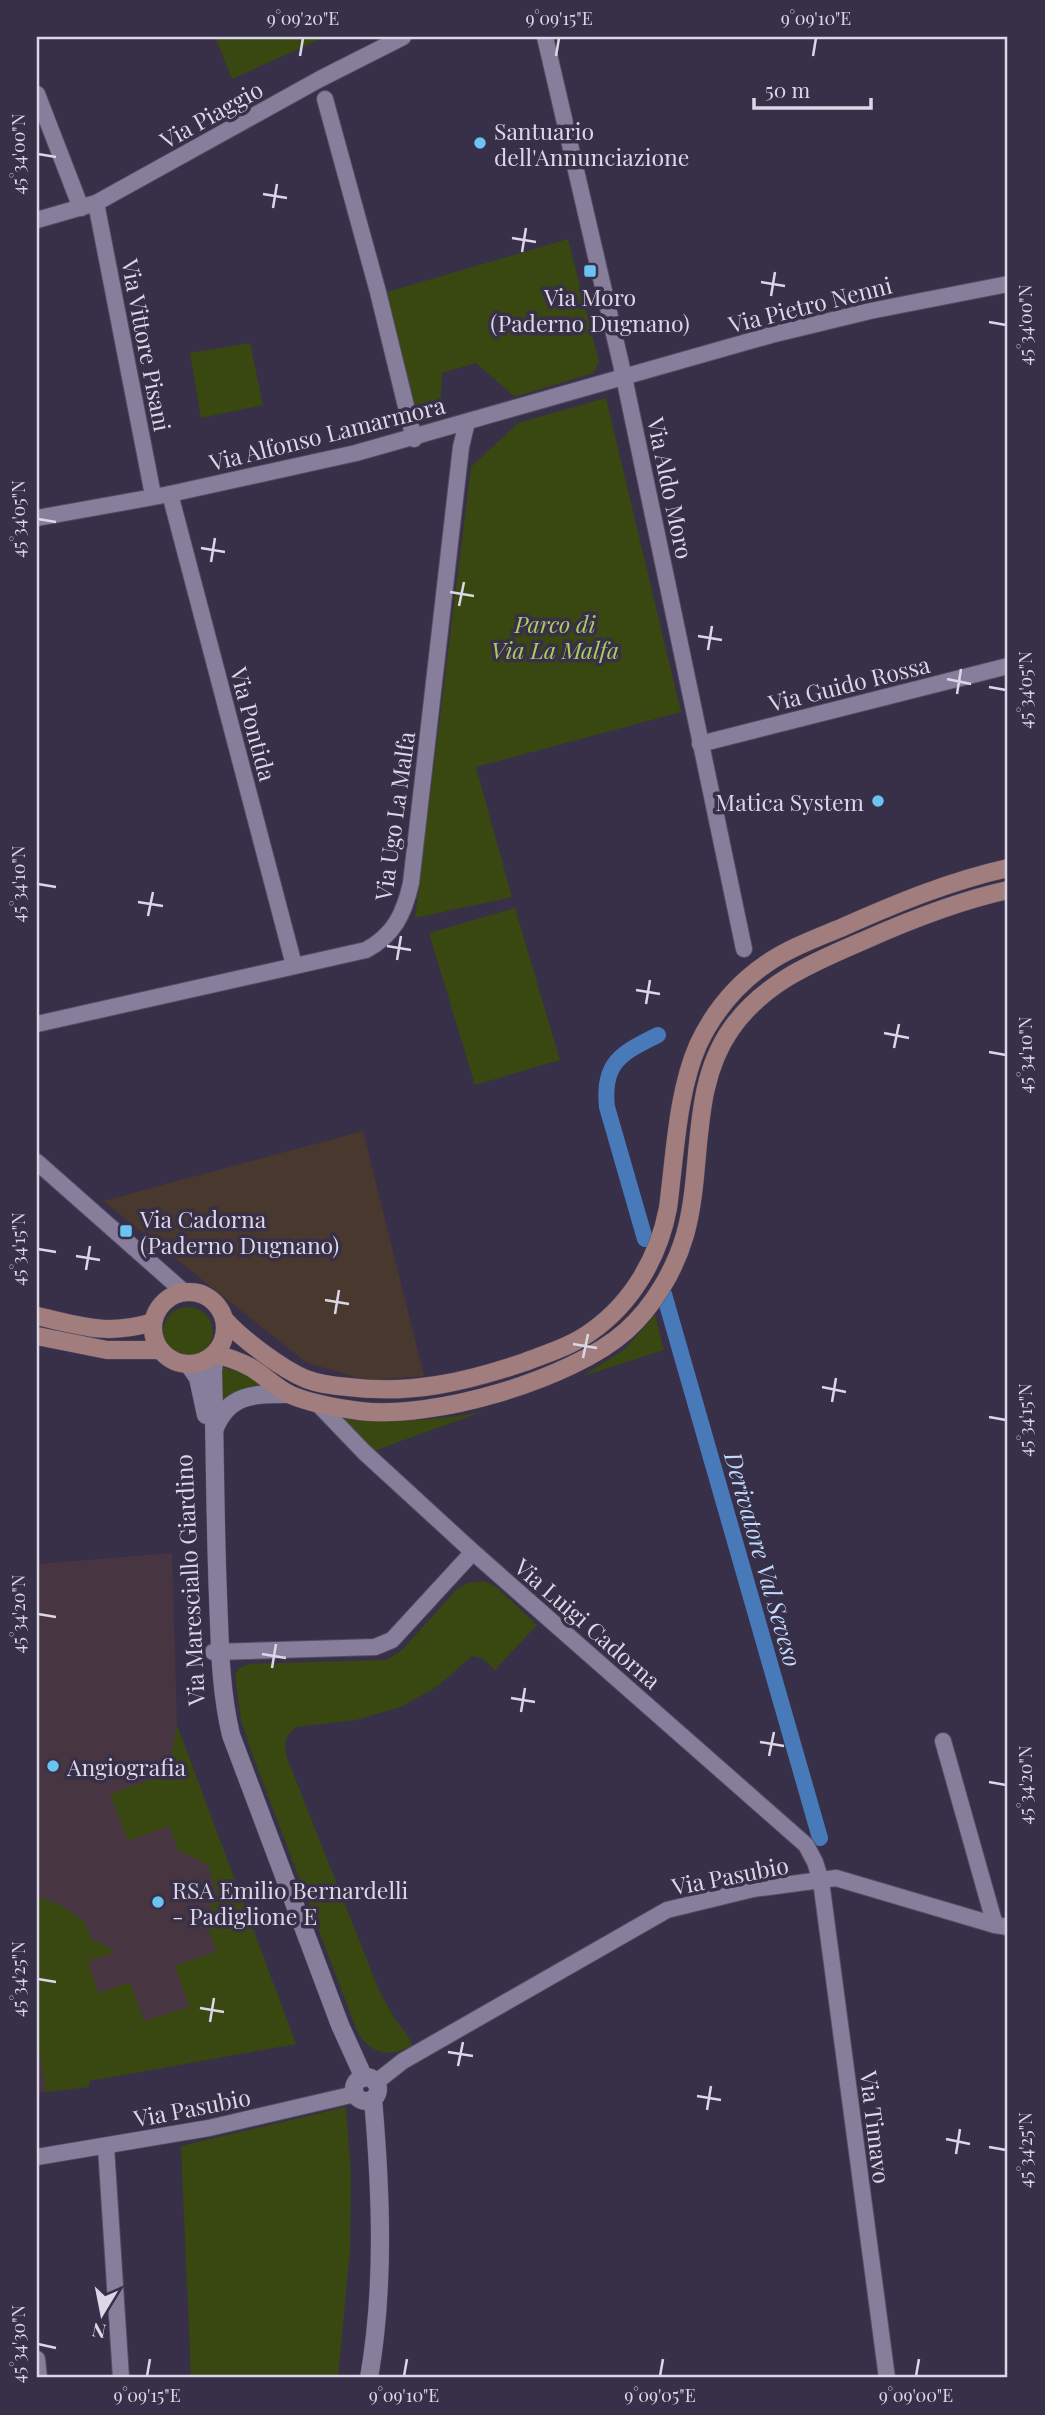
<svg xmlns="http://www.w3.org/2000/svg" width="1045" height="2415" font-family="'Playfair Display',serif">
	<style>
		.education { fill: #49382e }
		.medical { fill: #473641 }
		.green { fill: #384810 }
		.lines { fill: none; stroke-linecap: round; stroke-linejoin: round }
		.canal { stroke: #4879b9; stroke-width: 16 }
		.minor-casing { stroke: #544d62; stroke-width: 18 }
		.tertiary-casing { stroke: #544d62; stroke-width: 19 }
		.secondary-casing { stroke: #544d62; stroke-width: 19 }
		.minor { stroke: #867e9b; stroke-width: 16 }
		.tertiary { stroke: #867e9b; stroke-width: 18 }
		.secondary { stroke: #a27d7d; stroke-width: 18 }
		.ticks { fill: none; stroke: #dbd7e7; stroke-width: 2.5 }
		.poi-dot { fill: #6bc3f2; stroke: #382f48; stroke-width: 2.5 }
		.labels { text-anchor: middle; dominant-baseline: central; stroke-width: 7; stroke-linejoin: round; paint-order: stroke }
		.street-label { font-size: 23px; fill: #dbd7e7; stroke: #382f48 }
		.poi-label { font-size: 23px; fill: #dbd7e7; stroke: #382f48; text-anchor: start }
		.park-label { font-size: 23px; font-style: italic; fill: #aacd60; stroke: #382f48 }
		.water-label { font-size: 24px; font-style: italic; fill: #bfdafe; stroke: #382f48 }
		.neatline { fill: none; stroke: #dbd7e7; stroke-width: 2.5 }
		.ticks-label { font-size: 18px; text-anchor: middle; fill: #dbd7e7 }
	</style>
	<rect width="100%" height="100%" fill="#382f48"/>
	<path class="education" d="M363,1131L424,1376L366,1380L307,1363L103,1201Z"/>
	<path class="medical" d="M172,1553L177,1725L296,2044L89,2081V2087L37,2093V1564Z"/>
	<g class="green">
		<path d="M215,37H322L323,38L232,79Z"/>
		<path d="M568,239L599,362L593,373L515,397L476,363L442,373L440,418L417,424L387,292Z"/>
		<path d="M250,343L263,405L201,418L190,353Z"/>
		<path d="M606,398L681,712L476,767L512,897L415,918L471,467L518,423Z"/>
		<path d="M515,908L560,1060L475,1085L429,933Z"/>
		<circle cx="188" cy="1332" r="25"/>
		<path d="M655,1315L664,1350L583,1376L624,1350Z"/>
		<path d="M217,1366L241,1372L266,1389L218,1411Z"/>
		<path d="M484,1411L374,1451L343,1422L345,1417C393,1422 437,1422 484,1411Z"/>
		<path d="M484,1581L496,1587L537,1625L495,1670L482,1658L472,1656L438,1686L401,1707L356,1720L296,1727C286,1735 284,1742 286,1755L378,1988L394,2018L408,2036L412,2045C390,2059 370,2054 357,2031L253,1756L241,1720L235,1675L239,1668L249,1664L387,1660L402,1650L457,1589L468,1583Z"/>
		<path d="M177,1725L296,2044L89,2081V2087L46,2092L37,2035V1896L62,1906L85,1922L91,1938L116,1952L88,1961L98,1993L130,1982L144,2021L190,2007L175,1966L217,1951L205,1921L217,1892L208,1865L178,1850L169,1826L128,1841L110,1794L164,1775L170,1764Z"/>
		<path d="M346,2107L351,2176L350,2250L338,2378H191L181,2146Z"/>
	</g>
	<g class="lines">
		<g class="canal">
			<path d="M645,1239L607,1107C602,1063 621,1053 658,1035"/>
			<path d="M664,1294L820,1838"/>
		</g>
		<g class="minor-casing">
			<g id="minor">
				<path d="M545,37L624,377L744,949"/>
				<path d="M37,94L81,208"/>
				<path d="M325,99L378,292L414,439"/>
				<path d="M96,203L153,495"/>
				<path d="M37,220L96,203L320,79L403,37"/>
				<path d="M170,494L294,965"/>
				<path d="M37,518L170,494L356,453L771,335L870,311L1008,284"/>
				<path d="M700,744L1008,666"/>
				<path d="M37,1024L366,950C394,935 404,914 411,883L461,447L467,422"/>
				<path d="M37,1162L184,1292"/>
				<path d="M317,1403L364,1452L473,1552L806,1845L815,1862L821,1881L887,2378"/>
				<path d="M213,1652L375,1647L392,1640L473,1552"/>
				<path d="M943,1741L995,1925"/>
				<path d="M375,2083L403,2061L667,1910L753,1889L836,1878L995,1925L1008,1927"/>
				<path d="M106,2147L121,2378"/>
				<path d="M37,2157L209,2128L355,2094"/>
				<path d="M37,2359L39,2378"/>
			</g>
		</g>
		<g class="tertiary-casing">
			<g id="tertiary">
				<path d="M215,1354L213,1371C215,1446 215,1521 218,1596C220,1644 220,1689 231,1735L340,2025L364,2078"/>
				<path d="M189,1365L198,1378L206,1415"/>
				<path d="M215,1428C229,1393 256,1394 289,1394"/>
				<circle cx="366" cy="2089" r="12"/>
				<path d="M369,2378C385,2286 381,2191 373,2099"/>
			</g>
		</g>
		<g class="secondary-casing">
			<g id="secondary">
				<circle cx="189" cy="1328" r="36"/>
				<path d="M37,1316C81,1326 108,1336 153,1322"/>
				<path d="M225,1320C242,1339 282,1369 306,1379C319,1384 334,1386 348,1387C410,1395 466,1382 525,1362C548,1353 572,1346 592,1331C633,1302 659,1256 668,1208C675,1156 677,1093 698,1045C713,1013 737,984 766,964C789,948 817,938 843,927C897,903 950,881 1008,868"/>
				<path d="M37,1336L107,1350H160"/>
				<path d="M215,1354C227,1357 239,1361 250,1367C264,1375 276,1388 291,1395C312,1404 337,1408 360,1411C432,1420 571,1380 626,1331C653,1307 675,1270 685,1235C704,1168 689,1089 731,1029C764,982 814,962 865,940C912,919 958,901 1008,890"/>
			</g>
		</g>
		<use href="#minor" class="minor"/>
		<use href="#tertiary" class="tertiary"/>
		<use href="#secondary" class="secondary"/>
	</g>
	<path class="ticks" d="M300,56L303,38M556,56L559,38M813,56L816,38M38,154L56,157M263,194L287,198M273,208L277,184M512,238L536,242M522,252L526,228M761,282L785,286M771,296L775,272M989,322L1006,325M38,519L56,522M201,548L225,552M211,562L215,538M450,592L474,596M459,606L464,582M698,636L722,640M708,650L712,626M947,679L971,684M989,687L1006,690M957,694L961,669M38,884L56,887M138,902L163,906M148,916L153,892M387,946L411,950M397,960L401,936M636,990L660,994M646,1004L650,980M884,1033L909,1038M894,1048L899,1024M989,1052L1006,1055M38,1249L56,1252M76,1256L100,1260M86,1270L90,1246M325,1300L349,1304M335,1314L339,1290M573,1344L597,1348M583,1358L588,1334M822,1387L846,1392M832,1402L836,1378M989,1417L1006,1420M38,1614L56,1617M262,1654L286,1658M272,1668L276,1644M511,1698L535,1702M521,1712L525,1688M760,1742L784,1746M769,1756L774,1732M989,1782L1006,1785M38,1979L56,1982M200,2008L224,2012M210,2022L214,1998M448,2052L473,2056M458,2066L463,2042M697,2096L721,2100M707,2110L711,2086M946,2139L970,2144M989,2147L1006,2150M956,2154L960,2129M38,2344L56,2348M147,2376L150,2359M404,2376L407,2359M660,2376L663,2359M916,2376L919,2359"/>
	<g class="poi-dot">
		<circle cx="480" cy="143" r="7"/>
		<rect x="583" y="264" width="14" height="14" rx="3.5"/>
		<circle cx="878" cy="801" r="7"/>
		<rect x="119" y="1224" width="14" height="14" rx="3.5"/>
		<circle cx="53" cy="1766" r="7"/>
		<circle cx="158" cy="1902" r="7"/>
	</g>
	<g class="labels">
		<g class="street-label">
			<text transform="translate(211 114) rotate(-29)">Via Piaggio</text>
			<text transform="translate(810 304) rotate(-14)">Via Pietro Nenni</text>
			<text transform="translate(147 345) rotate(79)">Via Vittore Pisani</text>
			<text transform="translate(327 433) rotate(-14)">Via Alfonso Lamarmora</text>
			<text transform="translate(671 488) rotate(78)">Via Aldo Moro</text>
			<text transform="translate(849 683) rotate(-14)">Via Guido Rossa</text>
			<text transform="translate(254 724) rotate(75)">Via Pontida</text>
			<text transform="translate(394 816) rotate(-82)">Via Ugo La Malfa</text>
			<text transform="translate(189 1580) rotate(-93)">Via Maresciallo Giardino</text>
			<text transform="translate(588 1623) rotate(41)">Via Luigi Cadorna</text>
			<text transform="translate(730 1875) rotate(-11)">Via Pasubio</text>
			<text transform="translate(192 2107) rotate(-11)">Via Pasubio</text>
			<text transform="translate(876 2127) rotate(83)">Via Timavo</text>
		</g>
		<g class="poi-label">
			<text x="494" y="130">Santuario<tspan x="494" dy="26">dell'Annunciazione</tspan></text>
			<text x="590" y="296" text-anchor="middle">Via Moro<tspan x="590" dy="26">(Paderno Dugnano)</tspan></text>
			<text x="864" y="801" text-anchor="end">Matica System</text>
			<text x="140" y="1218">Via Cadorna<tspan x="140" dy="26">(Paderno Dugnano)</tspan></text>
			<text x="67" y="1766">Angiografia</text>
			<text x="172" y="1889">RSA Emilio Bernardelli<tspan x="172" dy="26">- Padiglione E</tspan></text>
		</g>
		<g class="park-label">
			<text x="555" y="623">Parco di<tspan x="555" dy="26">Via La Malfa</tspan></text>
		</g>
		<g class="water-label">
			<text transform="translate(764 1559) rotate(74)">Derivatore Val Seveso</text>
		</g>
	</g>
	<rect width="1045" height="2415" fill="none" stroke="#382f48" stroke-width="77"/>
	<g transform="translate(102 2314) rotate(190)" stroke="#382f48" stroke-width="5" paint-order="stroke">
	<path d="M0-5L12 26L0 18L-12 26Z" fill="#dbd7e7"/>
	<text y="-10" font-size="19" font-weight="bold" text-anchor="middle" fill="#dbd7e7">N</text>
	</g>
	<path d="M754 98v10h117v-10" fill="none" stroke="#dbd7e7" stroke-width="3.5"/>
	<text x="765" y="98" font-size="21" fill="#dbd7e7" stroke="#382f48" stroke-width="5" paint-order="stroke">50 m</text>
	<rect x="38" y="38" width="968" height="2338" class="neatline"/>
	<g class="ticks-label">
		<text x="303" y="25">9°09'20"E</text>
		<text x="559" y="25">9°09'15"E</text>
		<text x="816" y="25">9°09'10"E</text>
		<text transform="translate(19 154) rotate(-90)" y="6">45°34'00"N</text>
		<text transform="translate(1026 325) rotate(-90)" y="6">45°34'00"N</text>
		<text transform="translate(19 519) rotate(-90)" y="6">45°34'05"N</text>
		<text transform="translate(1026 690) rotate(-90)" y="6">45°34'05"N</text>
		<text transform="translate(19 884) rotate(-90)" y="6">45°34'10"N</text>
		<text transform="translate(1026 1055) rotate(-90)" y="6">45°34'10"N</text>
		<text transform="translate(19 1249) rotate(-90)" y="6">45°34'15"N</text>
		<text transform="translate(1026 1420) rotate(-90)" y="6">45°34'15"N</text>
		<text transform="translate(19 1614) rotate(-90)" y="6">45°34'20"N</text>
		<text transform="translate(1026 1785) rotate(-90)" y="6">45°34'20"N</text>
		<text transform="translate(19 1979) rotate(-90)" y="6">45°34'25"N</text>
		<text transform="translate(1026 2150) rotate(-90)" y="6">45°34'25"N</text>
		<text transform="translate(19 2344) rotate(-90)" y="6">45°34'30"N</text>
		<text x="147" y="2402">9°09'15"E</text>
		<text x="404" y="2402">9°09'10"E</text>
		<text x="660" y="2402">9°09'05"E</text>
		<text x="916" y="2402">9°09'00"E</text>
	</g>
</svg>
